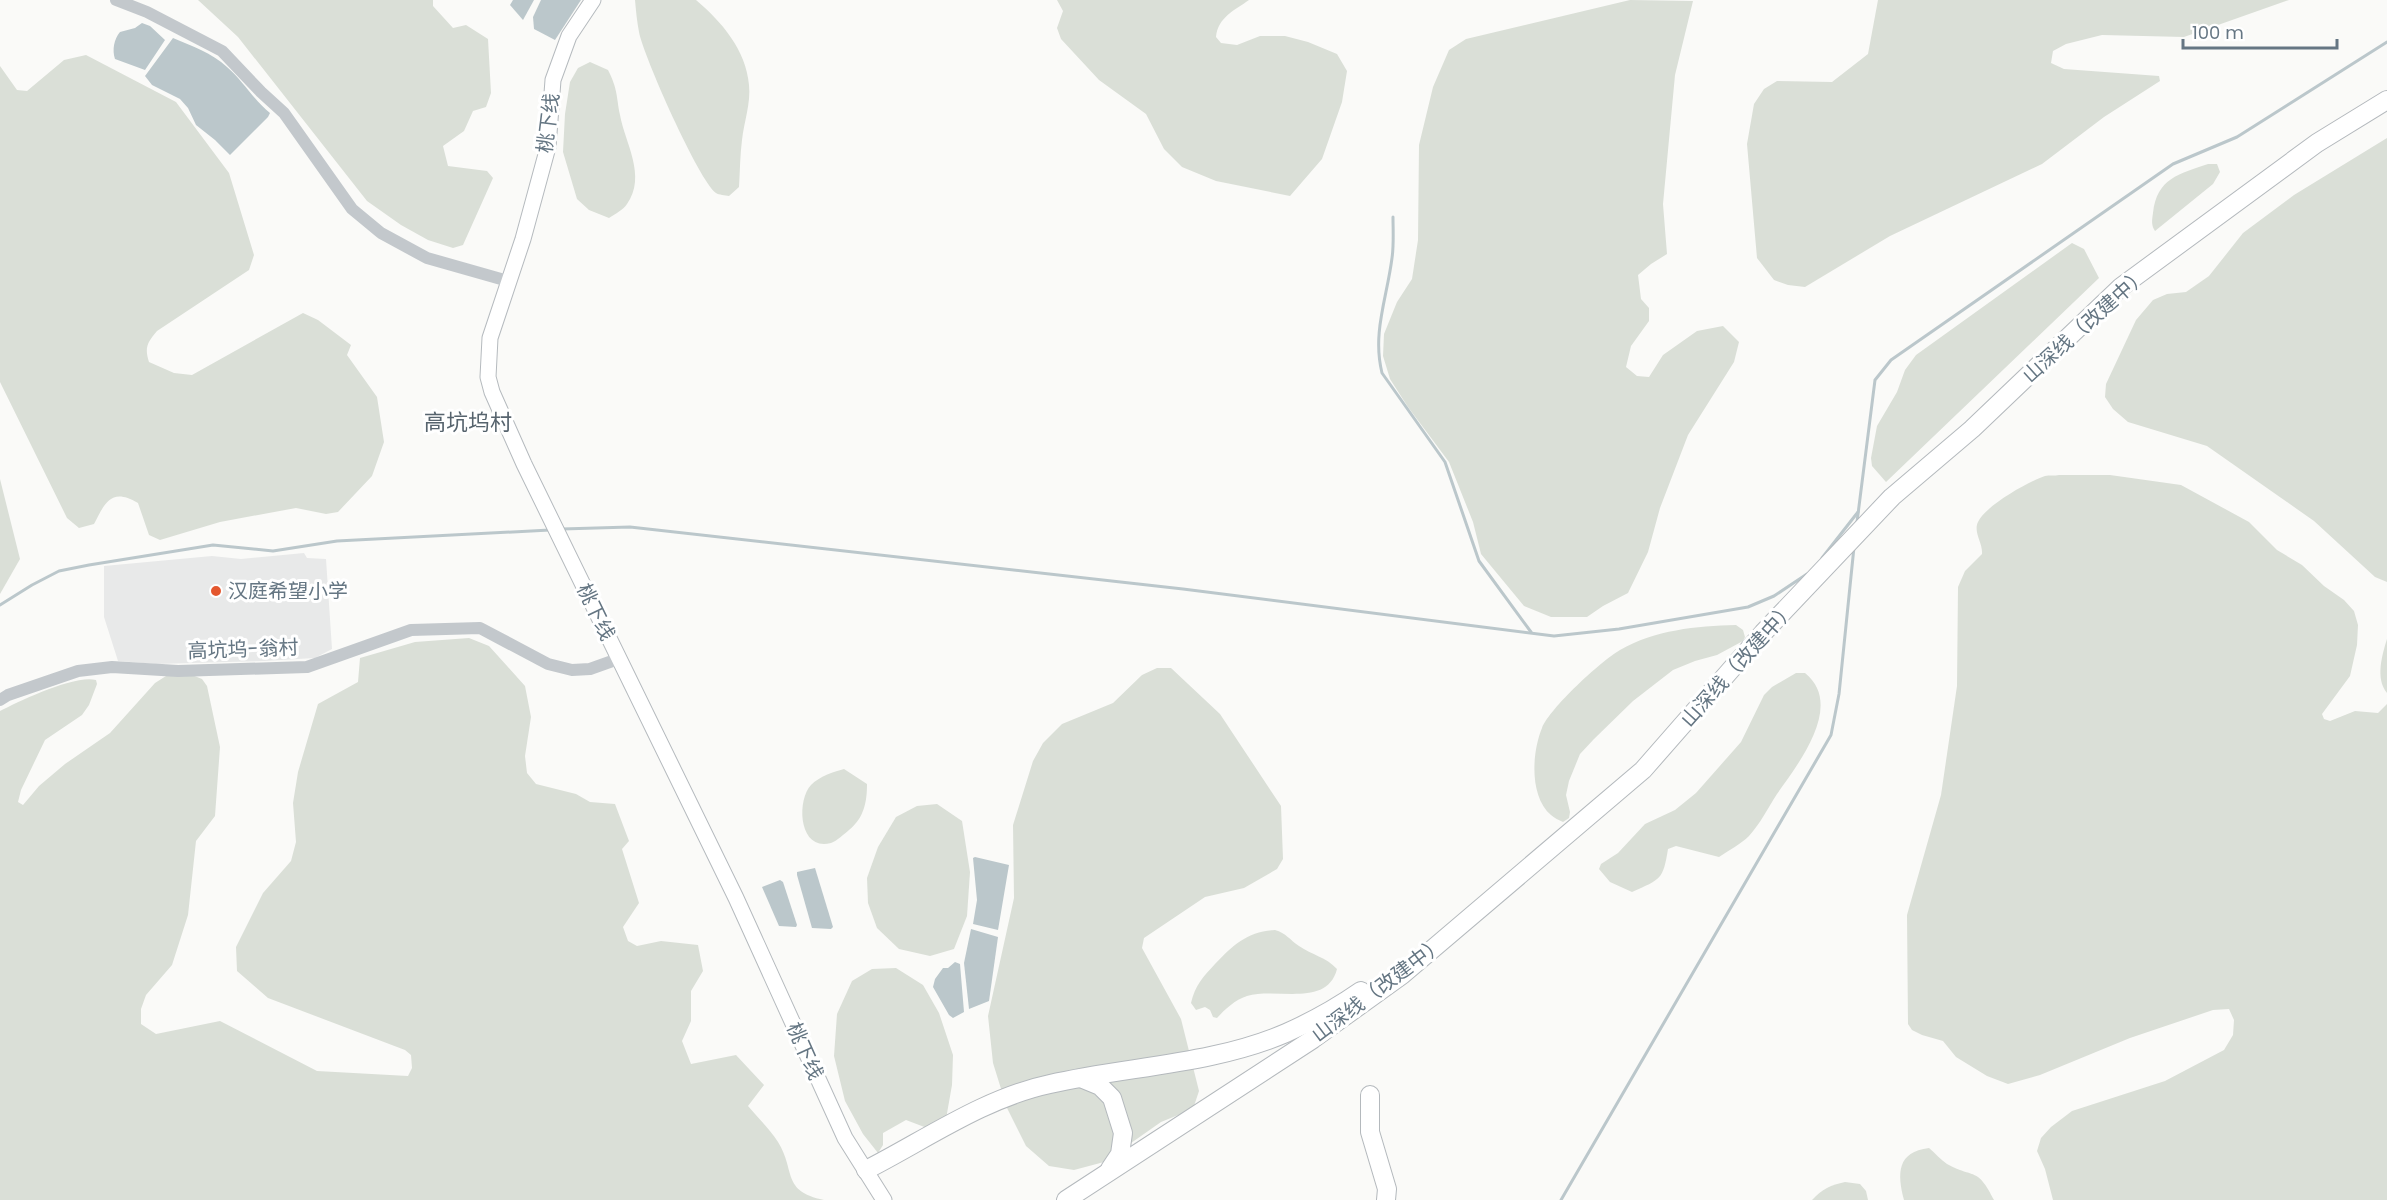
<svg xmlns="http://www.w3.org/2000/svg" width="2387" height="1200" font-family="Poppins,'Noto Sans SC',sans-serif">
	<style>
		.built { fill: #e8e9e9 }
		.green { fill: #dadfd7 }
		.water { fill: #bbc7cb }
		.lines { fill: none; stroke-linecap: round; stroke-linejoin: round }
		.stream { stroke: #bbc7cb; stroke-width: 3 }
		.major-casing { stroke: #b5babe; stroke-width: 17 }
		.highway-casing { stroke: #b4b9bd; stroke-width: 20 }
		.minor { stroke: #c3c8cc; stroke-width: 12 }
		.major { stroke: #fff; stroke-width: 15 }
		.highway { stroke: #fff; stroke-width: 18 }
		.poi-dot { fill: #e4572e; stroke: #fff; stroke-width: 2 }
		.labels { text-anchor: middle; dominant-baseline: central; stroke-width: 6; stroke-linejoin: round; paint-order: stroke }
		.street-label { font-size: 20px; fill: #657683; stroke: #fff }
		.poi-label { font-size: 20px; fill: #657683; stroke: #fff; text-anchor: start }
		.quarter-label { font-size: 22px; fill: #57646e; stroke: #fff }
	</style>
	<rect width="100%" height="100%" fill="#fafaf8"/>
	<path class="built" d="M304,553L307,558L326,559L332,649L315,658L264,661L156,664L118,661L104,617V566L212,556L241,559Z"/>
	<g class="green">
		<path d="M198,0H433V6L453,28L466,25L488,39L491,93L486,107L473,111L464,131L443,146L448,166L487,171L493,178L463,245L453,248L428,240L401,225L367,201L238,37Z"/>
		<path d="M635,0H696C722,22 746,50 749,85C751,103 744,122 742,140C740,155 740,171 739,187L729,196C725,195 719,195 716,193C699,181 643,55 639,32C637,22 636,11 635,0Z"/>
		<path d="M1057,0H1249C1235,10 1218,17 1216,37L1221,43L1237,45L1260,36H1285L1308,42L1337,54L1347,71L1342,102L1322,159L1290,196L1216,181L1182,167L1164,149L1146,114L1099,80L1061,39L1057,28L1063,11Z"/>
		<path d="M1630,0L1693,1L1675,75L1663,204L1667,254L1651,264L1638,275L1641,299L1649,308V321L1631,346L1626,367L1637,376L1649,377L1663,355L1697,331L1723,326L1739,342L1734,362L1688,435L1660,508L1648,552L1628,593L1603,606L1587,617H1551L1524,606L1481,554L1473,522L1449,462L1408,407L1390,379L1383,356L1384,334L1397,302L1412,279L1418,240L1419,145L1433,87L1449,50L1466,39Z"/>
		<path d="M1878,0H2289L2184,37L2102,35L2066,44L2053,51L2051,63L2064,69L2159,76L2160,81L2104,117L2042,164L1890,236L1805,287L1788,285L1774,280L1757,258L1747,144L1754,104L1764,89L1777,81L1832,82L1868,54Z"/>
		<path d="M86,55L176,102L229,173L254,255L249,270L157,331C148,342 144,347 149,362L174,373L192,375L303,313L318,320L351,345L347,355L377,397L384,442L372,476L338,512L326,514L296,508L220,522L160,540L149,535L138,503C111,487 105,503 94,524L79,528L67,518L0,382V66L17,90L27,91L64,60Z"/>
		<path d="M590,62L608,70C618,90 616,95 620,115C625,143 647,176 627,204C623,210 615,214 609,218L589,210L577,199L563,152L565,114L570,82L578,68Z"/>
		<path d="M2387,138V582L2375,577L2314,521L2207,446L2128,422L2113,409L2105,397L2106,384L2136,320L2153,300L2167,294L2186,292L2209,276L2243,233L2294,195Z"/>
		<path d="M2208,164H2217L2220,172L2213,184L2155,231C2151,225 2152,220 2153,213C2157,178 2179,174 2208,164Z"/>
		<path d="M2072,243L2084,249L2099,278L1886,482L1872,466L1871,458L1877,426L1897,392L1905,370L1916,355Z"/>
		<path d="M2059,475H2110L2181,485L2249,522L2277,550L2302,565L2324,586L2344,600L2354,611L2358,625L2357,645L2350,676L2322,714L2324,719L2330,721L2355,711L2378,713L2387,704V1200H2053L2045,1169L2037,1151L2041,1138L2051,1127L2072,1111L2165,1081L2224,1050L2233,1035L2234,1020L2229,1009L2213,1010L2130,1038L2040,1075L2008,1084L1987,1076L1956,1057L1943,1041L1922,1035L1912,1030L1908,1024L1907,915L1941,795L1957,686L1958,587L1965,571L1982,554C1983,543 1973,532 1978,522C1985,506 2029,481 2045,476C2049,475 2055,476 2059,475Z"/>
		<path d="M0,479L20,559L0,594Z"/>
		<path d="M1736,625L1743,630L1745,637L1743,641L1717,655L1695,661L1673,670L1633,701L1594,739L1580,754L1569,781L1566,795L1570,812L1569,818L1563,822C1559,820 1554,818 1551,815C1529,796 1532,752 1542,728C1550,708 1601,661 1620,650C1655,630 1696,626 1736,625Z"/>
		<path d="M469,638L489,646L525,686L531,717L525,756L527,773L536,784L576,794L590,802L615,804L629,841L622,849L639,903L623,927L628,941L637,946L661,941L698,945L703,971L691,991V1021L682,1041L691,1064L736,1055L764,1085L748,1106C758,1118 770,1129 778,1142C796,1171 781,1191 824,1200H0V711C19,701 76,674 96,680L97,684L89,705L82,715L45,740L21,790L18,802L23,805L39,786L65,764L110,733L155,683L166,676L192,675L202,679L207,686L220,747L215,816L196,841L188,915L172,965L146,995L141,1009V1024L156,1034L220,1021L317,1071L408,1076L412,1068L411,1055L405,1050L268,998L237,971L236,947L263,893L291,861L296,842L293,803L298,772L318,704L358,682L360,658L415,642Z"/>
		<path d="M2387,639V693C2375,679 2382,655 2387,639Z"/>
		<path d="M1157,668H1171L1220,714L1281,806L1283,859L1277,869L1244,888L1205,897L1144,938L1142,948L1181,1019L1199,1091L1193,1109L1161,1122L1104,1162L1074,1170L1049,1166L1026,1146L1007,1108L993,1063L988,1016L1014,898L1013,825L1033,761L1043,743L1062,724L1113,703L1142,675Z"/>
		<path d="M1796,673H1805C1845,705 1798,764 1777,794C1768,808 1760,824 1749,836C1741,844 1728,851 1719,857L1676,846L1668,849C1663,880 1661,879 1632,892L1610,882L1599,869L1601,864L1618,853L1645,824L1675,810L1696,793L1741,742L1764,695L1772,687Z"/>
		<path d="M844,769L867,784C867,802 864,818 849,830C844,834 837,841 831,843C799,852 796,801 811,785C820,776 833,772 844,769Z"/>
		<path d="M937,804L962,821L970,872L967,916L954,949L930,956L899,949L877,928L868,903L867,878L878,847L896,817L917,806Z"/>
		<path d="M1275,930C1286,933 1290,940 1299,946C1312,955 1326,957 1337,969C1327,1008 1276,987 1247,996C1235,1000 1225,1009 1217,1018L1213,1017L1210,1010L1205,1007L1196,1010L1191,1003C1195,985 1203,977 1215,964C1233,945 1248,931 1275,930Z"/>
		<path d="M896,968L923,985L939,1013L953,1055L952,1085L946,1119L927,1128L906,1120L883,1133V1145L878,1153L863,1134L845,1101L834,1056L837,1014L852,981L872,969Z"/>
		<path d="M1929,1148C1935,1153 1941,1160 1947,1164C1974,1179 1977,1166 1994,1200H1904C1897,1173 1897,1152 1929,1148Z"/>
		<path d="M1845,1182L1860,1184L1866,1191L1868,1200H1812C1822,1189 1831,1185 1845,1182Z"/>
	</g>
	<g class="water">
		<path d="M513,0H534L523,20L510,5Z"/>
		<path d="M541,0H581L555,40L534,29L533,17Z"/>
		<path d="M142,23L150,26L165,40L145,70L115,59C112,50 114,39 120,32L135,28Z"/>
		<path d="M173,38C192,46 212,53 227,67C243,81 253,99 270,113L268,117L230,155L215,140L196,125L188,108L180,99L152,85L145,76Z"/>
		<path d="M975,857L1009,865L998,930L973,924L977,900L973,858Z"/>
		<path d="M815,868L833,927L831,929L812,928L797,875V872Z"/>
		<path d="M780,880L783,882L797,925L796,927L779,926L762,887Z"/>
		<path d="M971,929L998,937L989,1001L969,1009L964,963Z"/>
		<path d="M955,962L960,964L964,1012L953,1018L949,1015L933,987L935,979L943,968H948Z"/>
	</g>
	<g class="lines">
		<g class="stream">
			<path d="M1393,217C1393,230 1394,245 1392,258C1387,298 1372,333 1382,373L1445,462L1479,561L1531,632"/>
			<path d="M1857,522L1875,380L1891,360L2173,164L2237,137L2387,42"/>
			<path d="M562,529L630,527L1183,589L1554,636L1619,629L1748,607L1774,596L1807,574"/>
			<path d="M1822,558L1858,512"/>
			<path d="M0,605L32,585L59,571L89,565L213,545L273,551L337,541L550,530"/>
			<path d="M1561,1200L1831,735L1839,694L1854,547"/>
		</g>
		<g class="major-casing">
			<path id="major" d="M593,0L569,36L553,80L548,147L523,239L490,338L488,377L492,392L524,464L736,898L845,1138L884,1200"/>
		</g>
		<g class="highway-casing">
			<g id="highway">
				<path d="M1083,1079L1100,1086L1112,1098L1123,1133L1120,1154L1110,1169"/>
				<path d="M1370,1095V1132L1387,1189L1386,1200"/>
				<path d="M866,1170C925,1140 984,1098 1050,1084C1128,1066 1211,1065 1286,1033C1311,1022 1338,1007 1361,991"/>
				<path d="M1066,1200L1313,1039L1402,975L1643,770L1763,633L1892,497L1972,429L2121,287L2317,143L2387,100"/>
			</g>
		</g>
		<g class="minor">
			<path d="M116,0L147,12L222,51L261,92L284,113L352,209L381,233L427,258L508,281"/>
			<path d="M0,700L8,695L78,671L112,667L178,671L307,667L411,630L480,628L548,664L572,670L590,669L618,659"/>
		</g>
		<use href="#major" class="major"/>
		<use href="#highway" class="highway"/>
	</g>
	<circle class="poi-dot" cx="216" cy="591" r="6"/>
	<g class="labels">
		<g class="street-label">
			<text transform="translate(548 123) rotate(-83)">桃下线</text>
			<text transform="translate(2085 325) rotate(-42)">山深线（改建中）</text>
			<text transform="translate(596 612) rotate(64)">桃下线</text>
			<text transform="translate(243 649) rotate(-2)">高坑坞-翁村</text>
			<text transform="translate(1738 664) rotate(-48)">山深线（改建中）</text>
			<text transform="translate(1378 989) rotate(-37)">山深线（改建中）</text>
			<text transform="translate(805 1051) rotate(66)">桃下线</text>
		</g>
		<g class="poi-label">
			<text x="228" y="591">汉庭希望小学</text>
		</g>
		<g class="quarter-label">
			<text x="468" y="422">高坑坞村</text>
		</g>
	</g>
	<path d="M2183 39v9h154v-9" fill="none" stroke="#657683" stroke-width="3"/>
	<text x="2192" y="39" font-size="18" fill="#657683" stroke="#ffffff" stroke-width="4.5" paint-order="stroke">100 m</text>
</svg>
